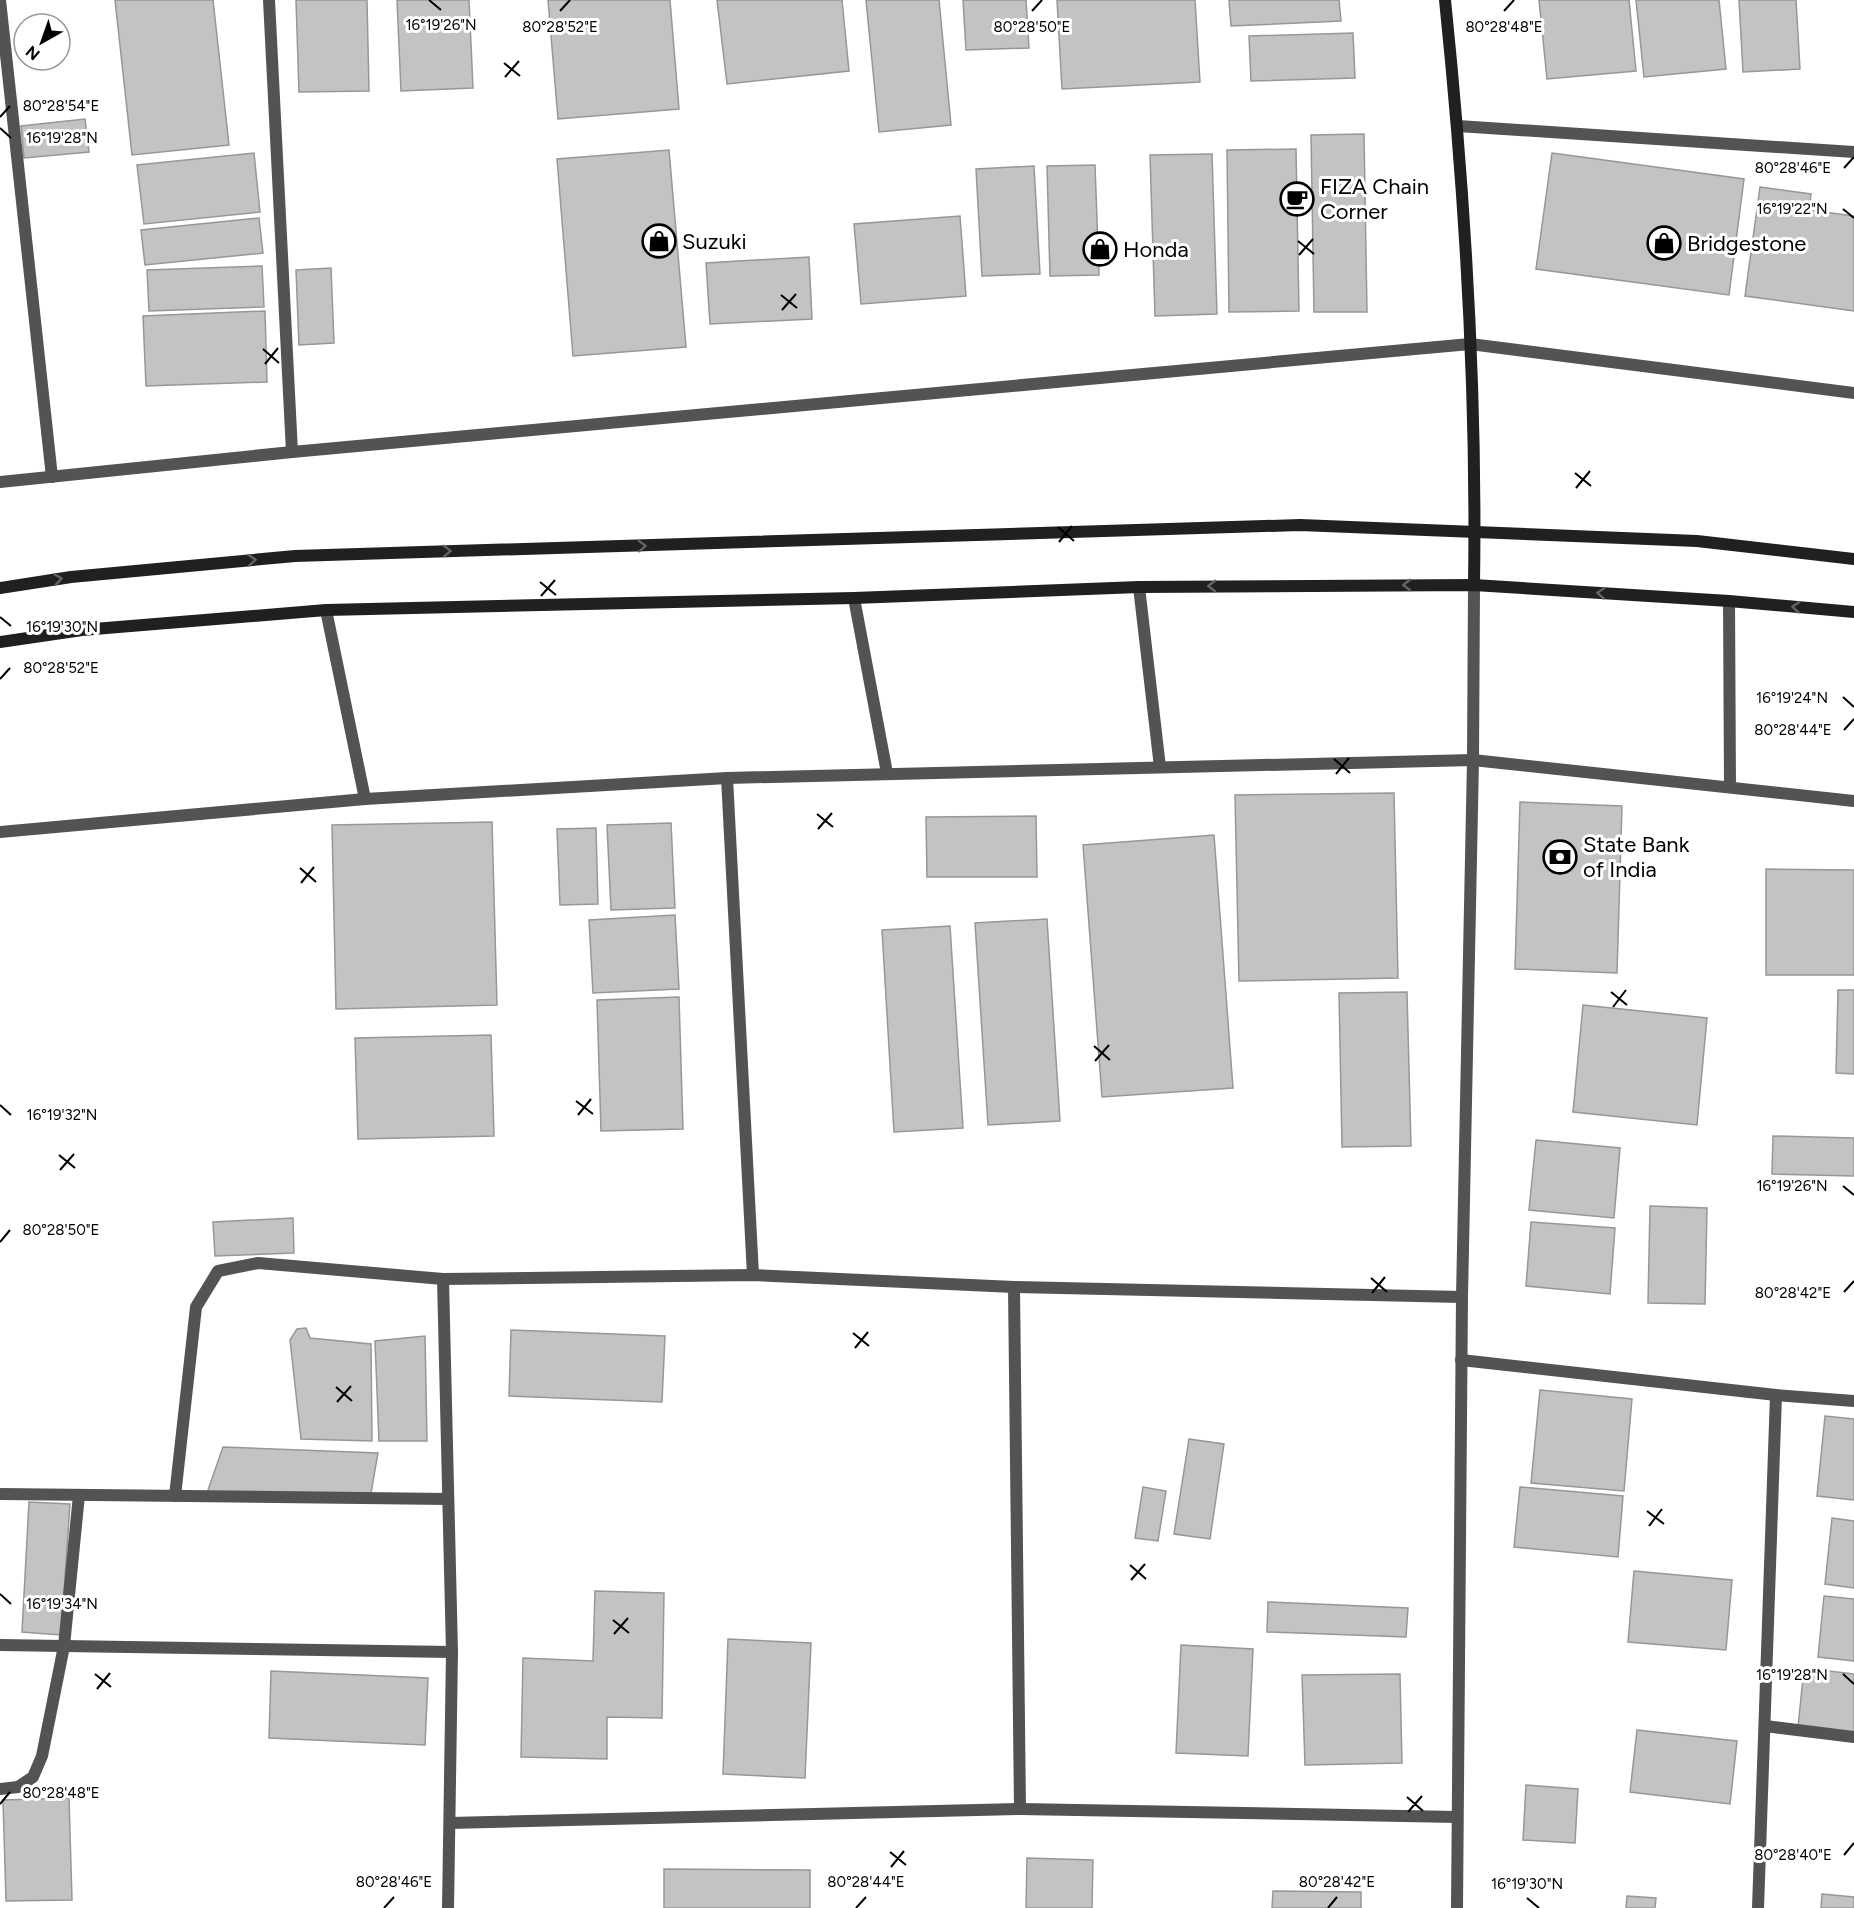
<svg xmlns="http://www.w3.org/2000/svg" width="1854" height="1908" font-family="Figtree,sans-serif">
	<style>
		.building { fill: #c3c3c3; stroke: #979797; stroke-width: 1.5 }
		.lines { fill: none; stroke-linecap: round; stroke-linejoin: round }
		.street { stroke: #535353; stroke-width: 12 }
		.secondary { stroke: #202020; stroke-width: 12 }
		.oneway { stroke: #636363 }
		.ticks { fill: none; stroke: #000; stroke-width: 2 }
		.labels { text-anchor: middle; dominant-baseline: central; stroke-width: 6; stroke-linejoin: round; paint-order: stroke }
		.poi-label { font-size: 22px; fill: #000; stroke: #fff; text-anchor: start }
		.ticks-label { font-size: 15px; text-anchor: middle; fill: #000; stroke: #fff; stroke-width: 6; stroke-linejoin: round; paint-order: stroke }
	</style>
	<rect width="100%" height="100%" fill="#fff"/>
	<g class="building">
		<path d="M115,0H213L229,145L132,155Z"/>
		<path d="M296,0H367L369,91L299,92Z"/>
		<path d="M397,0H469L473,88L401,91Z"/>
		<path d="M548,0H670L679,109L558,119Z"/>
		<path d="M717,0H842L849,71L727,84Z"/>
		<path d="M866,0H939L951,125L879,132Z"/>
		<path d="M963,0H1026L1029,48L966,50Z"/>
		<path d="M1057,0H1195L1200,82L1062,89Z"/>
		<path d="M1229,0H1339L1341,21L1231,26Z"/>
		<path d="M1539,0H1629L1636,71L1547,79Z"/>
		<path d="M1636,0H1719L1726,69L1644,77Z"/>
		<path d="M1739,0H1796L1800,69L1743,72Z"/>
		<path d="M1353,33L1355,78L1251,81L1249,36Z"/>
		<path d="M85,119L89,152L24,158L21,126Z"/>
		<path d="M1364,134L1367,312H1314L1311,135Z"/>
		<path d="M1296,149L1299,311L1229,312L1227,150Z"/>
		<path d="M669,150L686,347L573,356L557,159Z"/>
		<path d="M254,153L260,212L144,224L137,165Z"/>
		<path d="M1552,153L1744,179L1729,295L1536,269Z"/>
		<path d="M1212,154L1217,314L1155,316L1150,155Z"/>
		<path d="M1095,165L1099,275L1050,276L1047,166Z"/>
		<path d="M1034,166L1040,274L982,276L976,169Z"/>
		<path d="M1760,187L1811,194L1809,210L1854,216V311L1745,296Z"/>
		<path d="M960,216L966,296L861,304L854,224Z"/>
		<path d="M259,218L263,253L145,265L141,230Z"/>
		<path d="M809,257L812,319L710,324L706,263Z"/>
		<path d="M262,266L264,307L149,311L147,270Z"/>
		<path d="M331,268L334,343L299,345L296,270Z"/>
		<path d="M265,311L267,382L146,386L143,316Z"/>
		<path d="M1394,793L1398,978L1239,981L1235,795Z"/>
		<path d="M1520,802L1622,806L1617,973L1515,969Z"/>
		<path d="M1036,816L1037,877H927L926,817Z"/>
		<path d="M492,822L497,1005L336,1009L332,825Z"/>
		<path d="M671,823L675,908L611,910L607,825Z"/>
		<path d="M596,828L598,904L560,905L557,829Z"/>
		<path d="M1214,835L1233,1088L1102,1097L1083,845Z"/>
		<path d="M1766,869L1854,870V975H1766Z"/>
		<path d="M675,915L679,989L593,993L589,920Z"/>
		<path d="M1047,919L1060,1121L988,1125L975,923Z"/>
		<path d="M950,926L963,1128L894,1132L882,930Z"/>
		<path d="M1838,990H1854V1074L1836,1073Z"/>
		<path d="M1407,992L1411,1146L1342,1147L1339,993Z"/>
		<path d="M679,997L683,1129L601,1131L597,1000Z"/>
		<path d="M1583,1005L1707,1018L1697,1125L1573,1112Z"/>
		<path d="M491,1035L494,1136L358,1139L355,1038Z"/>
		<path d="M1773,1136L1854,1138V1176L1772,1174Z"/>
		<path d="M1536,1140L1620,1148L1614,1218L1529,1210Z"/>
		<path d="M1650,1206L1707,1208L1705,1304L1648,1303Z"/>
		<path d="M293,1218L294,1253L215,1256L213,1222Z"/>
		<path d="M1531,1222L1615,1228L1610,1294L1526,1286Z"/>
		<path d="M306,1328L310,1338L371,1344L372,1441L301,1439L290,1340L297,1329Z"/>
		<path d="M511,1330L665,1336L662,1402L509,1396Z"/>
		<path d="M425,1336L427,1441H379L375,1341Z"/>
		<path d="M1540,1390L1632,1399L1624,1491L1531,1483Z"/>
		<path d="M1825,1416L1854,1419V1500L1817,1496Z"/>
		<path d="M1189,1439L1224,1444L1210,1539L1174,1534Z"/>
		<path d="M223,1447L378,1453L371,1493H207Z"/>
		<path d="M1143,1487L1166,1491L1158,1541L1135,1538Z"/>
		<path d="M1520,1487L1623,1496L1618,1557L1514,1547Z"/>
		<path d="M29,1502L70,1504L61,1635L22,1632Z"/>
		<path d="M1832,1518L1854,1521V1588L1825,1584Z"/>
		<path d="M1634,1571L1732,1580L1726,1650L1628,1642Z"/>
		<path d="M595,1591L664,1593L662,1718L607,1717V1759L521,1757L523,1658L593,1661Z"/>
		<path d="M1824,1596L1854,1599V1661L1818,1657Z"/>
		<path d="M1268,1602L1408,1608L1406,1637L1267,1632Z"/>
		<path d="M728,1639L811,1643L805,1778L723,1774Z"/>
		<path d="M1181,1645L1253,1649L1248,1756L1176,1753Z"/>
		<path d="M1804,1668L1854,1674V1734L1798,1727Z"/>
		<path d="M271,1671L428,1678L425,1745L269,1738Z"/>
		<path d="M1400,1674L1402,1763L1305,1765L1302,1675Z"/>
		<path d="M1637,1730L1737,1741L1730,1804L1630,1792Z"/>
		<path d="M1526,1785L1578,1789L1575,1843L1523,1840Z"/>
		<path d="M69,1798L72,1900L6,1901L3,1800Z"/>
		<path d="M1027,1858L1093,1860L1092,1908H1026Z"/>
		<path d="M664,1869L810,1870V1908H664Z"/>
		<path d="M1273,1891L1361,1892V1908H1272Z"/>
		<path d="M1822,1894L1854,1897V1908H1821Z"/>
		<path d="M1627,1896L1656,1898L1655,1908H1626Z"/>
	</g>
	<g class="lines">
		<g class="street">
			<path d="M0,0L52,477"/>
			<path d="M269,0L292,452"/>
			<path d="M1458,126L1854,152"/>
			<path d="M0,482L292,452L1470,344L1854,393"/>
			<path d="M1139,587L1160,767"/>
			<path d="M854,598L887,773"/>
			<path d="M1729,601L1730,787"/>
			<path d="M326,610L365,799L727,778L1473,760L1854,801"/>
			<path d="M727,778L753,1275"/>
			<path d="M0,832L365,799"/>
			<path d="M443,1279L452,1652L448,1908"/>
			<path d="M1014,1287L1020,1809"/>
			<path d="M1461,1360L1776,1395L1854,1401"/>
			<path d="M0,1494L448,1499"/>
			<path d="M175,1496L196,1307L218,1271L258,1263L443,1279L753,1275L1014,1287L1462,1297"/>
			<path d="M0,1645L452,1652"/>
			<path d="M1765,1726L1854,1737"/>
			<path d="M0,1789L18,1787L33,1777L42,1756L64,1646L79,1495"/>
			<path d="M450,1823L1020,1809L1457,1817"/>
			<path d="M1457,1908L1462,1297L1473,760L1474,585"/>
			<path d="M1758,1908L1776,1395"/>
		</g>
		<g class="secondary">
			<path d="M1445,0C1465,194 1477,390 1474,585"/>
			<path d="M0,588L71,577L295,556L1300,525L1697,541L1854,559"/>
			<path d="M0,642L82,630L326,610L854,598L1139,587L1474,585L1729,601L1854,612"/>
		</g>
	</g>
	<defs><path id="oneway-chevron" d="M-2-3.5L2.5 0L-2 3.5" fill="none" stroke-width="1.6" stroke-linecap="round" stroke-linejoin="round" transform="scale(1.5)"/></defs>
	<g class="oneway">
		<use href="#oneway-chevron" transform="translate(642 546) rotate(-2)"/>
		<use href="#oneway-chevron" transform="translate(447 551) rotate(-2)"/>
		<use href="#oneway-chevron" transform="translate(252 560) rotate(-5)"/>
		<use href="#oneway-chevron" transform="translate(58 579) rotate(-9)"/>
		<use href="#oneway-chevron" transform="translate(1407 585) rotate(180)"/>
		<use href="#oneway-chevron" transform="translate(1212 586) rotate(180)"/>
		<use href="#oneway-chevron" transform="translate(1601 593) rotate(-176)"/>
		<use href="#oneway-chevron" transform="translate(1796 607) rotate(-175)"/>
	</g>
	<path class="ticks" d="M429,0L441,10M560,11L570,0M1032,11L1042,0M1504,11L1514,0M504,63L520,76M505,77L519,61M0,117L10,106M0,128L11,138M1844,168L1854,157M1843,209L1854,218M1298,241L1314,254M1299,255L1313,239M781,295L797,308M782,310L796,294M263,349L279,363M265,364L278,348M1575,473L1591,486M1576,488L1590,471M1058,527L1074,541M1059,542L1072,526M540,582L556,595M541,596L555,580M0,617L11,626M0,679L10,668M1843,697L1854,707M1844,730L1854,719M1334,759L1350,773M1336,774L1349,758M817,814L833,827M818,829L832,813M300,868L316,882M301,883L314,867M1611,992L1627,1005M1613,1007L1626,990M1094,1046L1110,1060M1095,1061L1109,1045M576,1101L593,1114M0,1105L11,1115M578,1115L591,1099M59,1155L75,1168M60,1170L74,1154M1843,1186L1854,1195M0,1242L10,1230M1371,1278L1387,1292M1844,1292L1854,1281M1372,1293L1385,1277M853,1333L869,1346M855,1348L868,1332M336,1387L352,1401M337,1402L351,1386M1647,1511L1664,1524M1649,1526L1662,1509M1130,1565L1146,1579M1131,1580L1145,1564M0,1594L11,1604M613,1620L629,1633M614,1634L628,1618M95,1674L111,1687M1843,1674L1854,1684M97,1689L110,1673M1407,1797L1423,1811M0,1804L10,1792M1408,1812L1422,1796M890,1852L906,1865M1844,1855L1854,1843M891,1867L904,1851M1527,1898L1539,1908M384,1908L394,1897M856,1908L866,1897M1328,1908L1337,1897"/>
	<defs>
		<g id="cafe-ring" transform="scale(1.725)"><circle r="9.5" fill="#fff" stroke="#000" stroke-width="1.5"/><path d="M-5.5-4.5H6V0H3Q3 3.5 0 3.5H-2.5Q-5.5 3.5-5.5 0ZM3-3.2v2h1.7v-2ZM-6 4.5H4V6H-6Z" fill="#000"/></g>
		<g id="shop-ring" transform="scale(1.725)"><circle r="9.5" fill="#fff" stroke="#000" stroke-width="1.5"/><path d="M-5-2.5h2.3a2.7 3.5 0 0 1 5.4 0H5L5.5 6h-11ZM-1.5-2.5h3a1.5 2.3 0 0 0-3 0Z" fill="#000"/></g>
		<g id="bank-ring" transform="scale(1.725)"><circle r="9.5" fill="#fff" stroke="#000" stroke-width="1.5"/><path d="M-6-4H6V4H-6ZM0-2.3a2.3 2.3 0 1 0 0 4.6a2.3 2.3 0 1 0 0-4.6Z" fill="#000"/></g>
	</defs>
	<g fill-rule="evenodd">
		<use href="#cafe-ring" x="1297" y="199"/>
		<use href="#shop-ring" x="659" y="241"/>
		<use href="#shop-ring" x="1664" y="243"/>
		<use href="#shop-ring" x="1100" y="249"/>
		<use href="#bank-ring" x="1560" y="857"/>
	</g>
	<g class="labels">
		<g class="poi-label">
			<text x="1320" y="186">FIZA Chain<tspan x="1320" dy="25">Corner</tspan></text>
			<text x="682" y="241">Suzuki</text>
			<text x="1687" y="243">Bridgestone</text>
			<text x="1123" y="249">Honda</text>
			<text x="1583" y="844">State Bank<tspan x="1583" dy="25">of India</tspan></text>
		</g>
	</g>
	<g class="ticks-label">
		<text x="441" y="30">16°19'26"N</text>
		<text x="560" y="32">80°28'52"E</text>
		<text x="1032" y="32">80°28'50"E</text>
		<text x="1504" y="32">80°28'48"E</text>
		<text x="61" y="111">80°28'54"E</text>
		<text x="62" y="143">16°19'28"N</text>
		<text x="1793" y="173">80°28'46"E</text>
		<text x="1792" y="214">16°19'22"N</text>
		<text x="62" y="632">16°19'30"N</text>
		<text x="61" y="673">80°28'52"E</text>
		<text x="1792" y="703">16°19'24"N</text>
		<text x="1793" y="735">80°28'44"E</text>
		<text x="62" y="1120">16°19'32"N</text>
		<text x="1792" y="1191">16°19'26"N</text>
		<text x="61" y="1235">80°28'50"E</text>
		<text x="1793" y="1298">80°28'42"E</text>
		<text x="62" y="1609">16°19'34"N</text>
		<text x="1792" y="1680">16°19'28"N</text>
		<text x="61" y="1798">80°28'48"E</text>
		<text x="1793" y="1860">80°28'40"E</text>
		<text x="394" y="1887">80°28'46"E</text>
		<text x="866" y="1887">80°28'44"E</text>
		<text x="1337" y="1887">80°28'42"E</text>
		<text x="1527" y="1889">16°19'30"N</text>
	</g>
	<g transform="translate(42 42) rotate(220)"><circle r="28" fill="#ffffff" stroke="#999999" stroke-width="1.5"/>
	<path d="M0-4.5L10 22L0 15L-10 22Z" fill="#000000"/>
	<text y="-9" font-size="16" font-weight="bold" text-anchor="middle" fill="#000000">N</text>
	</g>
</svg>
